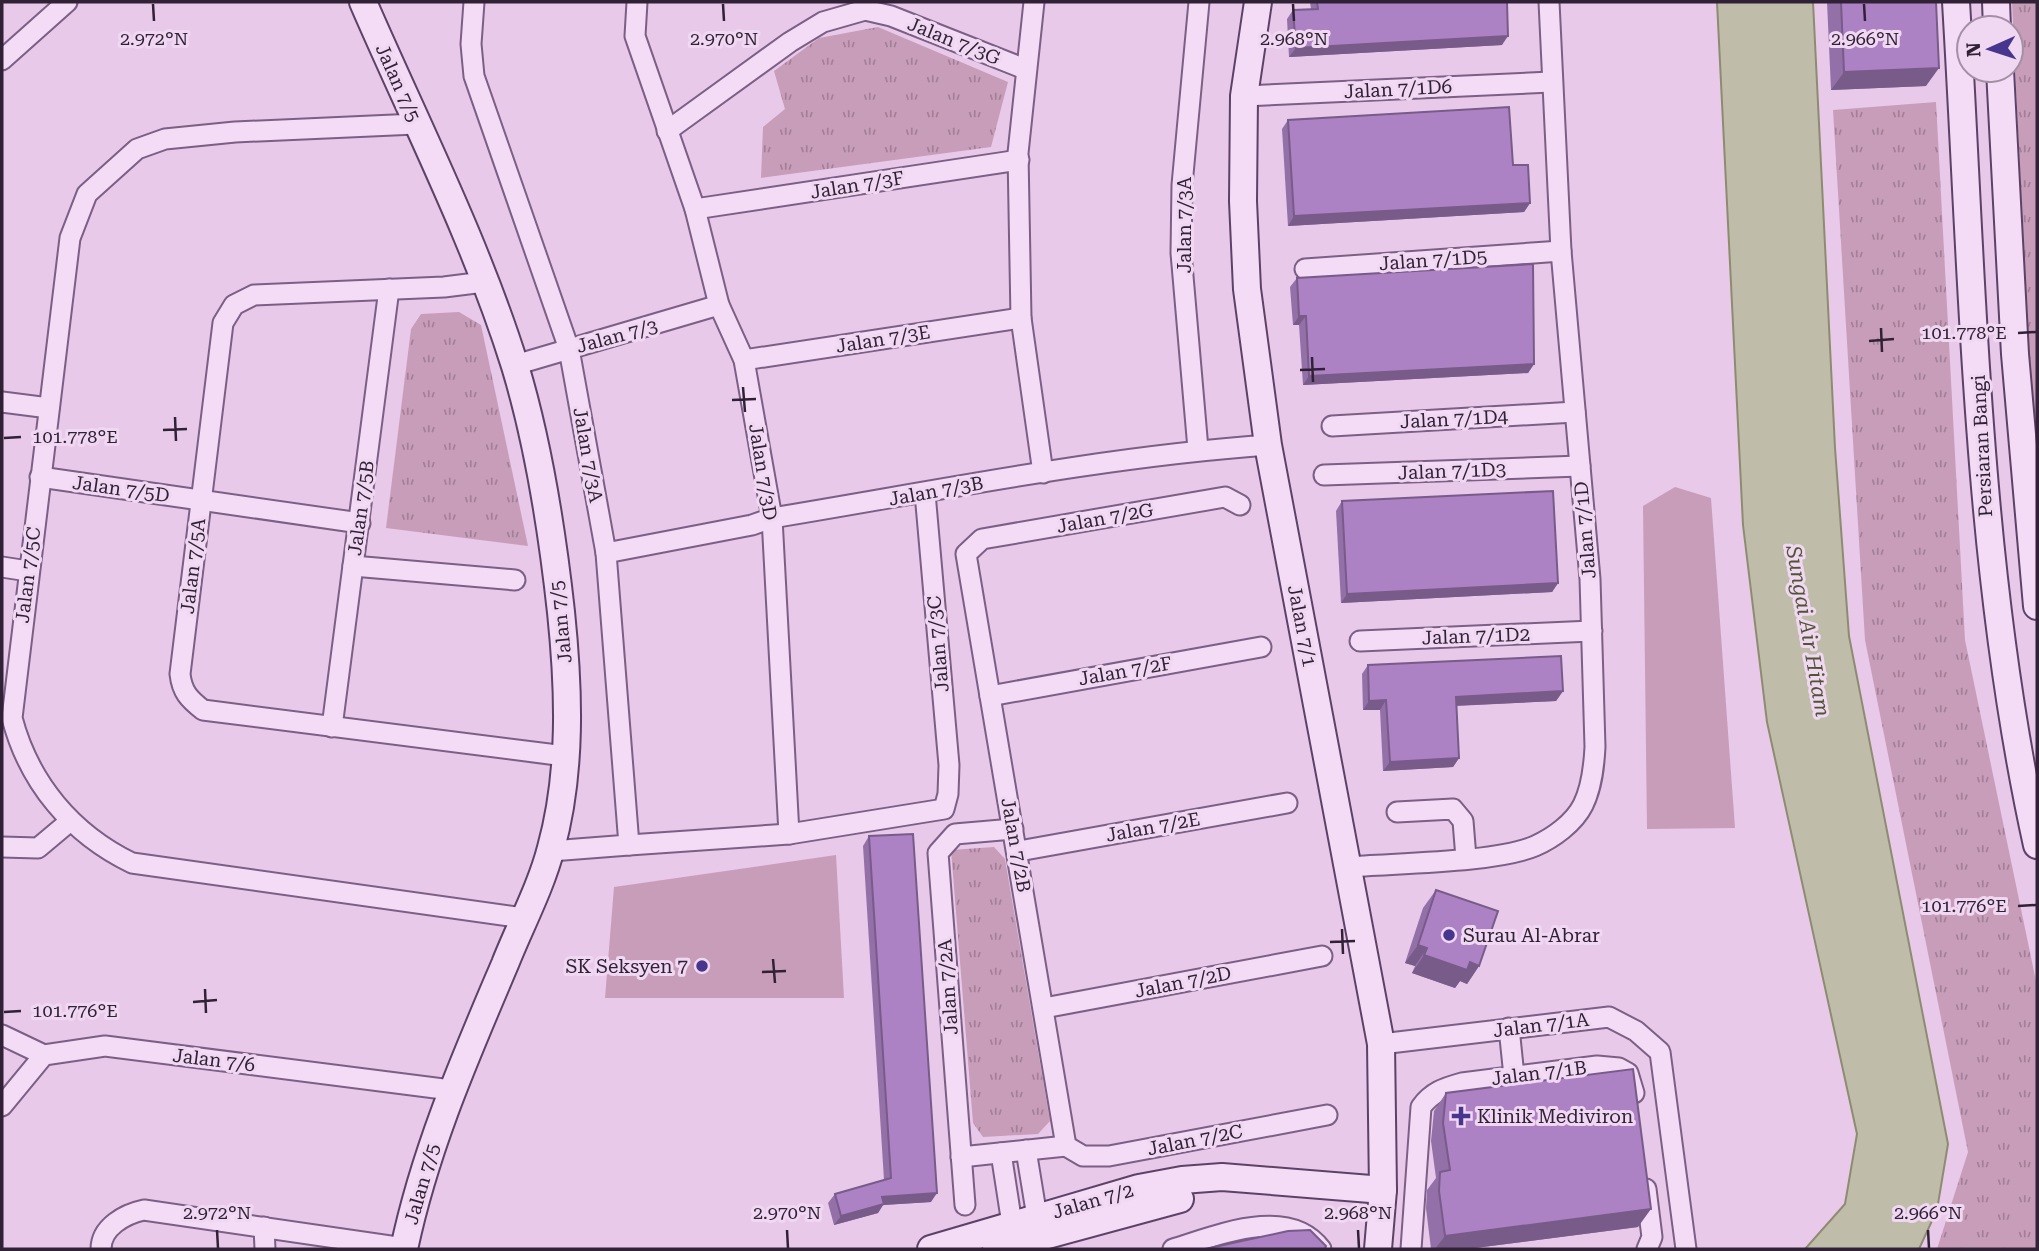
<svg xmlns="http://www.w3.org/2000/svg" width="2039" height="1251" font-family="'Roboto Serif',serif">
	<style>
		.grass { fill: url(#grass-tufts) }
		.pitch { fill: #c89db9 }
		.water { fill: #bfbda9; stroke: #8d8c70; stroke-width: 2 }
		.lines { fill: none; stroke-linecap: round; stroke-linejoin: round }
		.street-casing { stroke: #7b5f85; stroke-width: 23 }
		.secondary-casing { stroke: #5d4267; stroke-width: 30 }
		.street { stroke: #f4dbf6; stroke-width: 19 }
		.secondary { stroke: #f4dbf6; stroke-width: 26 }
		.wall { fill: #9470a9 }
		.shaded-wall { fill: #785b89 }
		.building { fill: #ac82c4; stroke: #785b89; stroke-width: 2 }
		.ticks { fill: none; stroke: #302137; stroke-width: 2.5 }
		.poi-dot { fill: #48358e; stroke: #f1d8f2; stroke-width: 2.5 }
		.labels { text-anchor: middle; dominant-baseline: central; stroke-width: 6; stroke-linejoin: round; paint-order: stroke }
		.street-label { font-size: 19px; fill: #302137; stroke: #f1d8f2 }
		.poi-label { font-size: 19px; fill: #302137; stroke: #f1d8f2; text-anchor: start }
		.water-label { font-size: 21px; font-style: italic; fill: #4f5532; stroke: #f1d8f2 }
		.ticks-label { font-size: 18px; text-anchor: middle; fill: #302137; stroke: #f1d8f2; stroke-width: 6; stroke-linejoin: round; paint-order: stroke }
	</style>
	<defs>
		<pattern id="grass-tufts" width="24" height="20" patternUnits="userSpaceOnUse" patternTransform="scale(1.75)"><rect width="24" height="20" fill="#c89db9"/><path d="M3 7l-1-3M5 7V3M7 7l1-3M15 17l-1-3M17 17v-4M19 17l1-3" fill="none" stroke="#a38097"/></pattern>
	</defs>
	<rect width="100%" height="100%" fill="#e8c9ea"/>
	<g class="grass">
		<path d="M2012,2H2037V472L2033,452Z"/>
		<path d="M878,27L1008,82L991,147L761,178L763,127L785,109L774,71L819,38Z"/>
		<path d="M1936,102L1965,640L2037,986V1249H1937L1968,1152L1865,640L1833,110Z"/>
		<path d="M459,312L481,325L528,546L386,528L411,329L421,314Z"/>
		<path d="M994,847L1005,859L1050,1121L1038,1134L983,1137L973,1123L951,850Z"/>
	</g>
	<g class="pitch">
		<path d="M1675,487L1711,498L1735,828L1647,829L1643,506Z"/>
		<path d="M836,855L844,998H605L614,887Z"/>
	</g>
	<path class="water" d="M1717,2H1813L1835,448L1849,636L1948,1144L1937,1210L1919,1249H1805L1845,1204L1857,1134L1767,722L1743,525Z"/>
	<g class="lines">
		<g class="street-casing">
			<g id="street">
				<path d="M474,2L471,44L474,76L569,349L606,553L629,845L551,851"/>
				<path d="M637,2L635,36L695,209L719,305L744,360L772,518L789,834"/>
				<path d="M1034,2L1018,153L1021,318L1043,473"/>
				<path d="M2,60L67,2"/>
				<path d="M1244,96L1551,82"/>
				<path d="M416,124L235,132L165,139L137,149L87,194L70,238L12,718C29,783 72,834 132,863L524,918"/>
				<path d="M667,131L790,42L823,22L865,10L891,16L1025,69"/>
				<path d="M695,209L1019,160"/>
				<path d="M1305,269L1561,251"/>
				<path d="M484,282L444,287L254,295L234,305L223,323L180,674C182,692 189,699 203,710L565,756"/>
				<path d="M744,360L1021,318"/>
				<path d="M515,365L719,305"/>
				<path d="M2,402L49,408"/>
				<path d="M1332,426L1575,412"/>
				<path d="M1198,449L1181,253L1182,185L1199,2"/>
				<path d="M1324,475L1580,466"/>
				<path d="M40,477L360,523"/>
				<path d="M606,553L752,525L772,518C936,491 1101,457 1268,445"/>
				<path d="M353,566L515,580"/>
				<path d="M2,567L28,571"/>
				<path d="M1360,641L1592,631"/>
				<path d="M990,696L1261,647"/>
				<path d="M332,727L389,289"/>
				<path d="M1397,812L1453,809L1463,821L1466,858"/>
				<path d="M629,845L789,834L944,809L948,794L949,765L925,493"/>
				<path d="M2,847L38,848L69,822"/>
				<path d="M1019,851L1287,803"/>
				<path d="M1348,867C1394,863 1496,863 1535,846C1553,838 1574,823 1583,805C1592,787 1594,766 1595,747L1590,579L1561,251L1549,2"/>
				<path d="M1044,1008L1322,956"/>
				<path d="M1509,1028L1514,1076"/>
				<path d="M2,1035L44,1055"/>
				<path d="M1381,1044L1609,1017L1636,1031L1660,1052L1686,1249"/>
				<path d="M2,1106L44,1055L105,1046L451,1090"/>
				<path d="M1066,1146L966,554L982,539L1225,497L1240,505"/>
				<path d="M1066,1146L1083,1156H1109L1327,1115"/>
				<path d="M1026,1150L1037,1217"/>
				<path d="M1001,1153L1012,1224"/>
				<path d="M961,1157L1066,1146"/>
				<path d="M1646,1189L1652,1237L1647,1249"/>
				<path d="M965,1205L938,853L955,834L1013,829"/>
				<path d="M264,1227L265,1249"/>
				<path d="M101,1249C101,1227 125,1214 144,1210L404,1248"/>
				<path d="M1173,1249C1216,1236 1288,1205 1321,1249"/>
				<path d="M1411,1249L1421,1107C1432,1092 1444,1088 1462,1083L1597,1066L1619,1068L1628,1073L1634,1093"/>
			</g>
		</g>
		<g class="secondary-casing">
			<g id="secondary">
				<path d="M363,2C415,122 476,241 515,366C539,445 552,530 561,612C569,689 572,772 551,848C541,887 520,926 505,964C465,1058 425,1149 404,1249"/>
				<path d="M1258,2L1244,96L1243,201L1247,289L1268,445L1381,1044L1383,1190L1378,1249"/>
				<path d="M1956,2C1973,283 1976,569 2037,845"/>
				<path d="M1996,2L1997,28"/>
				<path d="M2000,70L2015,354L2037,606"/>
				<path d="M931,1249L1139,1188L1182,1180L1222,1177L1383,1190"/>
				<path d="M996,1249L1180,1199"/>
			</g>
		</g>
		<use href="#street" class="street"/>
		<use href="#secondary" class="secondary"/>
	</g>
	<g class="wall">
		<path d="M1310,2H1507L1502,45L1289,57L1287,19L1293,10L1311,9Z"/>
		<path d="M1827,2H1936L1926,86L1831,90Z"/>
		<path d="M1288,120L1513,165L1530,203L1524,212L1288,226L1282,129Z"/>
		<path d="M1297,278L1534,364L1528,373L1303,385L1299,325H1293L1290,287Z"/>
		<path d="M1342,501L1558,583L1552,592L1341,603L1336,511Z"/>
		<path d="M1368,665L1563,691L1556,701L1456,706L1459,758L1453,767L1383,771L1380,710H1363L1362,674Z"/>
		<path d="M869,836L931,1202L883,1205L878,1213L834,1225L828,1203L835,1194L884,1180L863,846Z"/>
		<path d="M1436,890L1479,966L1467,984L1460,981L1455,988L1412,973L1415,966L1405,963L1423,908Z"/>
		<path d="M1446,1093L1638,1227L1467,1249H1431L1426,1208L1427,1190L1436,1178L1431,1141L1434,1111Z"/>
	</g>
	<g class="shaded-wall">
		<path d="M1508,36L1502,45L1289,57L1296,48Z"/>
		<path d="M1939,68L1926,86L1831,90L1844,72Z"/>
		<path d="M1530,203L1524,212L1288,226L1294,216Z"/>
		<path d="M1299,316H1306L1299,325H1293Z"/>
		<path d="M1534,364L1528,373L1303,385L1309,376Z"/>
		<path d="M1558,583L1552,592L1341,603L1347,594Z"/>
		<path d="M1563,691L1556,701L1449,706L1456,697Z"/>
		<path d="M1386,700L1380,710H1363L1369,701Z"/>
		<path d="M1459,758L1453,767L1383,771L1390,762Z"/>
		<path d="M1418,945L1427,948L1415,966L1405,963Z"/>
		<path d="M1424,955L1470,962L1479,966L1467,984L1460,981L1455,988L1412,973Z"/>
		<path d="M937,1193L931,1202L883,1205L878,1213L834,1225L841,1216L882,1197Z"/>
		<path d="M1651,1209L1638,1227L1467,1249H1435L1445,1236Z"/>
	</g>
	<g class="building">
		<path d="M1317,2H1507L1508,36L1296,48L1293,10L1318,9Z"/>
		<path d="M1841,2H1936L1939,68L1844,72Z"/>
		<path d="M1509,107L1513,165H1528L1530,203L1294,216L1288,120Z"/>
		<path d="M1533,264L1534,364L1309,376L1306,316H1299L1297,278Z"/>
		<path d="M1553,491L1558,583L1347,594L1342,501Z"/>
		<path d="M1561,656L1563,691L1456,697L1459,758L1390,762L1386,700L1369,701L1368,665Z"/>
		<path d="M913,834L937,1193L882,1197L884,1204L841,1216L835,1194L891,1178L869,836Z"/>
		<path d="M1436,890L1498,911L1479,966L1470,962L1467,970L1424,955L1427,948L1418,945Z"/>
		<path d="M1633,1069L1651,1209L1445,1236L1439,1191L1440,1172L1450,1170L1443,1123L1446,1093Z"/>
		<path d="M1310,1230L1326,1246L1325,1249H1205L1288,1231Z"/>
	</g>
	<path class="ticks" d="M153,4L154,21M723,4L724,21M1293,4L1294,21M1864,4L1865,21M1881,328L1882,352M2018,333L2036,332M1869,341L1894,339M1312,357L1313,382M1300,370L1325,369M743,387L745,412M732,400L756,399M175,417L176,441M163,430L187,429M4,438L21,437M2018,906L2036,905M1342,929L1343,954M1330,942L1355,941M773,959L775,983M762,972L786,971M205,989L206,1013M193,1002L217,1000M4,1012L21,1011M217,1230L218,1248M787,1230L788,1248M1358,1230L1359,1248M1928,1230L1929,1248"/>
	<g class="poi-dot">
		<circle cx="1449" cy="935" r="7"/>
		<circle cx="702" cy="966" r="7"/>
		<path d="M1457.5 1105.5h7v7h7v7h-7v7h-7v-7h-7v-7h7z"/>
	</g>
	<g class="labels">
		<g class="street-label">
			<text transform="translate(954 41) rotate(22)">Jalan 7/3G</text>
			<text transform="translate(398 83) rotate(66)">Jalan 7/5</text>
			<text transform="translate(1398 89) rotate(-3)">Jalan 7/1D6</text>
			<text transform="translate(857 185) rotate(-9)">Jalan 7/3F</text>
			<text transform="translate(1184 225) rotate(-90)">Jalan 7/3A</text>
			<text transform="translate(1433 260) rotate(-4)">Jalan 7/1D5</text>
			<text transform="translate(617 336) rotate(-15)">Jalan 7/3</text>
			<text transform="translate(883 339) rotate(-9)">Jalan 7/3E</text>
			<text transform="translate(1454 419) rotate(-3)">Jalan 7/1D4</text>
			<text transform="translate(1982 446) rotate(-93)">Persiaran Bangi</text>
			<text transform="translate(588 455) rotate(80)">Jalan 7/3A</text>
			<text transform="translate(1452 471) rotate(-2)">Jalan 7/1D3</text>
			<text transform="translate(763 472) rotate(81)">Jalan 7/3D</text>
			<text transform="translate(121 489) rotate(8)">Jalan 7/5D</text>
			<text transform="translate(936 491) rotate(-10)">Jalan 7/3B</text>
			<text transform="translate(361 508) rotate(-82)">Jalan 7/5B</text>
			<text transform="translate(1105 518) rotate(-10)">Jalan 7/2G</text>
			<text transform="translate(1585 530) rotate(-95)">Jalan 7/1D</text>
			<text transform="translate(193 566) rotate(-83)">Jalan 7/5A</text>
			<text transform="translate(28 575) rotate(-83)">Jalan 7/5C</text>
			<text transform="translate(561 622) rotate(-96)">Jalan 7/5</text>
			<text transform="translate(1302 626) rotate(79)">Jalan 7/1</text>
			<text transform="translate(1476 636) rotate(-2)">Jalan 7/1D2</text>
			<text transform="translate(938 644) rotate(-95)">Jalan 7/3C</text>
			<text transform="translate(1125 671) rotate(-10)">Jalan 7/2F</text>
			<text transform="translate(1153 827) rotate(-10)">Jalan 7/2E</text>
			<text transform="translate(1016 845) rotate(80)">Jalan 7/2B</text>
			<text transform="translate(1183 982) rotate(-11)">Jalan 7/2D</text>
			<text transform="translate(948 987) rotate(-94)">Jalan 7/2A</text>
			<text transform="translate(1541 1025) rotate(-7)">Jalan 7/1A</text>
			<text transform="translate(214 1060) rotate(7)">Jalan 7/6</text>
			<text transform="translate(1539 1073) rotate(-7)">Jalan 7/1B</text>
			<text transform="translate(1195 1140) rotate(-11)">Jalan 7/2C</text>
			<text transform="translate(422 1184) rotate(-74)">Jalan 7/5</text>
			<text transform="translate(1093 1201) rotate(-16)">Jalan 7/2</text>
		</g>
		<g class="poi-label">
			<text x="1463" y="935">Surau Al-Abrar</text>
			<text x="688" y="966" text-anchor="end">SK Seksyen 7</text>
			<text x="1477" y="1116">Klinik Mediviron</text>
		</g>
		<g class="water-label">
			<text transform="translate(1808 631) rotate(80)">Sungai Air Hitam</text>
		</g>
	</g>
	<g class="ticks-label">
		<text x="154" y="45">2.972°N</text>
		<text x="724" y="45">2.970°N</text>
		<text x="1294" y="45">2.968°N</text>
		<text x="1865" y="45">2.966°N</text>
		<text x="1964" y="339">101.778°E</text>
		<text x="75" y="443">101.778°E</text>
		<text x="1964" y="912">101.776°E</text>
		<text x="75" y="1017">101.776°E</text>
		<text x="217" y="1219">2.972°N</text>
		<text x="787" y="1219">2.970°N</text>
		<text x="1358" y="1219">2.968°N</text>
		<text x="1928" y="1219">2.966°N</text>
	</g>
	<rect width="2039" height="1251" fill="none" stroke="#302137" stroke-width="7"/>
	<g transform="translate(1990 49) rotate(267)"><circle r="33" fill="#f1d8f2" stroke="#a48fa7" stroke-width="2"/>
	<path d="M0-5L12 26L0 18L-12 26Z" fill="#48358e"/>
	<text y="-10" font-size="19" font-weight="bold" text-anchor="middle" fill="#302137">N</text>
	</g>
</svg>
